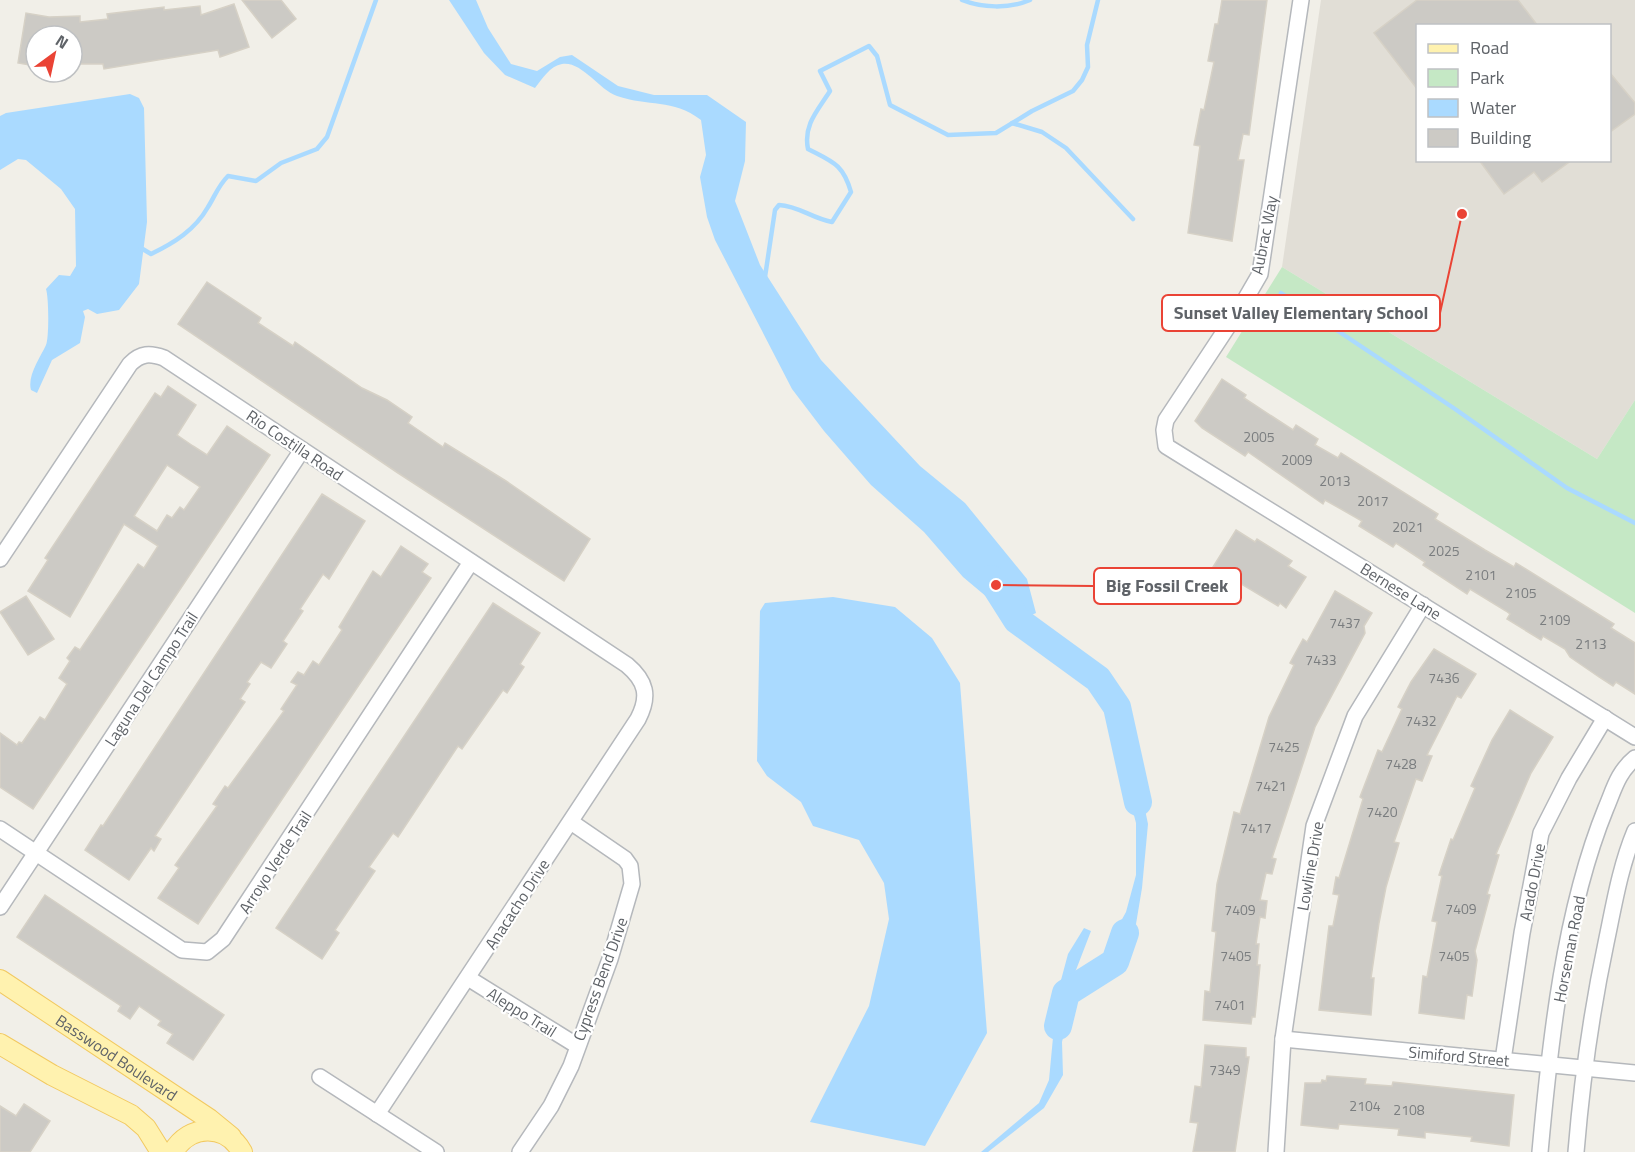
<svg xmlns="http://www.w3.org/2000/svg" width="1635" height="1152" font-family="'Titillium Web',sans-serif">
	<style>
		.education { fill: #e1ded6; fill-rule: evenodd }
		.green { fill: #c5e8c5 }
		.water { fill: #aadaff }
		.lines { fill: none; stroke-linecap: round; stroke-linejoin: round }
		.stream { stroke: #aadaff; stroke-width: 4.5 }
		.river { stroke: #aadaff; stroke-width: 28 }
		.building { fill: #cccac5; stroke: #d6d1c6; stroke-width: 1.5; fill-rule: evenodd }
		.minor-casing { stroke: #b5b8bc; stroke-width: 18 }
		.major-casing { stroke: #f2c960; stroke-width: 22 }
		.minor { stroke: #fff; stroke-width: 15 }
		.major { stroke: #fff2af; stroke-width: 20 }
		.labels { text-anchor: middle; dominant-baseline: central; stroke-width: 4.5; stroke-linejoin: round; paint-order: stroke }
		.number-label { font-size: 14px; fill: #7a7d7f }
		.street-label { font-size: 16px; fill: #5f6368; stroke: #fff }
		.leader { fill: none; stroke: #ea4335; stroke-width: 2 }
		.callout-dot { fill: #ea4335; stroke: #fff; stroke-width: 2 }
		.callout { fill: #fff; stroke: #ea4335; stroke-width: 2 }
		.callout-label { font-size: 18px; text-anchor: middle; font-weight: bold; fill: #5f6368 }
	</style>
	<rect width="100%" height="100%" fill="#f1efe8"/>
	<path class="education" d="M1321,0H1635V400L1597,459L1282,267ZM1418,26H1610V160H1418Z"/>
	<path class="green" d="M1282,267L1597,459L1635,400V613L1226,357Z"/>
	<g class="water">
		<path d="M449,0H476L488,28L511,64L537,71L560,57L572,55L618,86L654,95H707L746,122L745,161L735,201L760,265L821,360L920,466L965,503L1027,579L1036,613L1027,617L994,603L963,577L924,532L871,485L824,431L792,389L715,240L707,217L700,177L706,155L701,120C672,98 649,107 617,96C598,89 582,61 562,64C550,66 542,79 535,88L505,75L484,53Z"/>
		<path d="M130,94L139,98L144,108L147,222L139,284L119,310L97,314L88,309L83,311L85,317L80,343L52,360L37,393L31,390C27,376 40,358 46,345C49,339 49,298 46,289L59,275L70,276L76,266L75,209L61,189L26,160L18,159L0,170V116L6,113Z"/>
		<path d="M833,597L895,607L932,638L960,683L987,1033L925,1146L810,1122L869,1006L889,919L884,883L859,840L813,826L801,802L767,776L757,761L760,611L765,603Z"/>
		<path d="M1128,763L1136,766L1148,824L1142,888L1135,930L1120,967L1107,975L1110,941L1126,912L1136,875V823L1125,781Z"/>
		<path d="M1084,928L1091,931L1071,983L1068,1016L1062,1042L1063,1075L1044,1108L988,1152H981L1039,1103L1049,1080L1057,995L1068,954Z"/>
	</g>
	<g class="lines">
		<g class="stream">
			<path d="M962,0C982,8 1009,9 1030,0"/>
			<path d="M1012,123L1042,132L1066,148L1133,219"/>
			<path d="M141,248L151,254C174,243 195,230 208,207C215,196 218,186 228,176L256,181L281,163L317,149L327,137L376,0"/>
			<path d="M765,277L775,210L779,205C799,206 811,218 832,222L851,192C843,164 833,162 808,149C803,125 818,110 830,91L820,71L869,46L877,56L890,105L948,135L996,133L1032,111L1073,91L1082,80L1088,67L1087,45L1098,0"/>
			<path d="M1281,293L1455,409L1567,488L1635,523"/>
		</g>
		<g class="river">
			<path d="M991,579L1017,620L1098,679L1117,707L1138,802"/>
			<path d="M1058,1026L1066,993L1115,962L1125,933"/>
		</g>
	</g>
	<g class="building">
		<path d="M242,0H281L296,19L272,38Z"/>
		<path d="M1222,0H1267L1249,135L1243,134L1238,160H1244L1232,241L1188,233L1200,146L1194,145L1201,109L1204,110L1214,62L1208,61L1215,24H1218Z"/>
		<path d="M1417,0H1518L1538,26H1418V90L1374,33Z"/>
		<path d="M234,4L249,47L220,57L218,50L104,69L103,64H72V36H36V66L18,63L26,13L49,17L80,16V22L108,19L107,14L164,7V10L200,6L201,15Z"/>
		<path d="M1610,73L1635,103V114L1610,132Z"/>
		<path d="M1479,160H1572L1542,182L1534,172L1504,194Z"/>
		<path d="M207,282L261,318L258,323L293,346L295,342L362,388L387,400L412,417L408,423L443,447L445,443L506,481L590,539L564,581L398,473L178,324Z"/>
		<path d="M1222,379L1246,395L1244,398L1293,430L1296,425L1318,439L1315,445L1338,458L1341,453L1438,514L1435,519L1485,550L1514,567L1516,563L1614,624L1611,628L1635,643V694L1616,682L1613,686L1599,677L1570,657L1565,649L1543,636L1541,640L1507,619L1510,614L1506,611L1470,589L1467,594L1423,565L1425,562L1396,543L1393,547L1359,526L1362,521L1325,500L1323,504L1248,452L1245,456L1202,428L1195,421Z"/>
		<path d="M168,386L196,405L177,435L193,446L207,455L227,426L270,455L33,809L0,787V733L17,745L19,742L22,743L40,717L45,720L67,684L59,678L70,661L67,658L75,647L80,650L138,564L144,568L158,546L124,524L70,617L28,591L48,560L45,558L155,393L161,397ZM167,465L200,487L184,510L180,507L172,518L167,515L157,531L134,516Z"/>
		<path d="M322,494L365,521L329,579L323,574L300,609L303,611L283,641L287,644L271,668L261,662L247,682L250,684L240,699L245,702L155,836L161,839L154,851L151,848L129,880L85,850L101,825L103,826Z"/>
		<path d="M1236,530L1255,542L1257,539L1292,561L1288,566L1306,577L1286,608L1280,603L1278,606L1213,567Z"/>
		<path d="M401,546L428,564L422,572L431,578L198,924L158,898L179,868L175,865L217,806L213,804L225,786L228,788L284,711L281,709L297,685L291,682L298,672L304,675L313,661L319,665L342,630L339,627L373,571L381,577Z"/>
		<path d="M1335,591L1372,613L1364,626L1365,633L1315,727L1272,858L1276,859L1272,874L1266,873L1260,900L1267,901L1265,918L1260,917L1256,944H1259L1257,965H1260L1255,1017H1252L1251,1024L1203,1020L1205,991L1210,992L1216,932L1212,931L1217,884L1234,812L1240,814L1269,717L1294,665L1290,663L1303,639L1307,642Z"/>
		<path d="M26,596L54,639L28,655L0,612Z"/>
		<path d="M493,603L540,633L520,664L524,667L507,693L503,690L462,749L458,746L398,837L393,833L369,867L375,871L335,930L339,933L322,959L276,928Z"/>
		<path d="M1434,649L1476,674L1461,698L1457,696L1427,755L1432,756L1422,781L1416,779L1394,842L1399,843L1386,887L1379,923L1371,978H1374L1371,1015L1319,1010L1329,926H1333L1339,895L1333,894L1336,877L1339,878L1363,799L1360,797L1378,750L1382,752L1402,709L1398,707L1411,682Z"/>
		<path d="M1510,710L1553,737L1531,773L1496,854L1499,855L1487,894L1490,895L1475,951L1477,960L1472,996L1467,995L1464,1019L1419,1013L1423,976L1427,977L1437,922L1432,921L1442,876L1439,875L1451,839L1453,840L1475,788L1471,786L1492,740Z"/>
		<path d="M45,895L224,1015L193,1060L167,1043L173,1034L158,1025L161,1021L139,1006L130,1019L118,1011L121,1006L17,937Z"/>
		<path d="M1205,1045L1246,1048V1057H1249L1235,1152H1193L1198,1123L1190,1122L1195,1086L1201,1087Z"/>
		<path d="M1327,1076L1366,1079L1365,1084L1392,1086L1393,1082L1514,1095L1509,1146L1471,1141L1472,1137L1425,1132V1138L1398,1135L1399,1129L1339,1124L1338,1129L1301,1125L1305,1083H1321L1322,1080L1326,1081Z"/>
		<path d="M24,1104L50,1121L30,1152H0V1106L16,1116Z"/>
	</g>
	<g class="lines">
		<g class="minor-casing">
			<g id="minor">
				<path d="M1301,0L1260,274L1242,305L1166,420L1164,430L1166,446L1635,737"/>
				<path d="M0,559L130,364C141,353 150,353 164,358L627,665C646,681 650,696 638,719L377,1114"/>
				<path d="M0,829L182,950L207,952L223,939L471,562"/>
				<path d="M0,907L302,450"/>
				<path d="M468,978L576,1045"/>
				<path d="M1283,1039L1635,1073"/>
				<path d="M1503,1060L1522,933L1541,833L1569,778L1605,718"/>
				<path d="M320,1077L436,1152"/>
				<path d="M520,1152L551,1106L571,1066L610,959L632,884L630,866L625,859L571,822"/>
				<path d="M1276,1152L1283,1039L1314,826L1355,716L1423,605"/>
				<path d="M1540,1152C1550,1042 1564,911 1606,808C1614,789 1618,772 1635,758"/>
				<path d="M1576,1152C1582,1079 1591,1014 1606,943C1614,905 1620,867 1635,831"/>
			</g>
		</g>
		<g class="major-casing">
			<g id="major">
				<path id="s1" d="M0,980L209,1119L231,1137"/>
				<path d="M0,1044L52,1075L131,1115L146,1128L161,1152"/>
				<path d="M173,1152C189,1124 226,1123 242,1152"/>
			</g>
		</g>
		<use href="#minor" class="minor"/>
		<use href="#major" class="major"/>
	</g>
	<g class="labels">
		<g class="number-label">
			<text x="1259" y="436">2005</text>
			<text x="1297" y="459">2009</text>
			<text x="1335" y="480">2013</text>
			<text x="1373" y="500">2017</text>
			<text x="1408" y="526">2021</text>
			<text x="1444" y="550">2025</text>
			<text x="1481" y="574">2101</text>
			<text x="1521" y="592">2105</text>
			<text x="1555" y="619">2109</text>
			<text x="1345" y="622">7437</text>
			<text x="1591" y="643">2113</text>
			<text x="1321" y="659">7433</text>
			<text x="1444" y="677">7436</text>
			<text x="1421" y="720">7432</text>
			<text x="1284" y="746">7425</text>
			<text x="1401" y="763">7428</text>
			<text x="1271" y="785">7421</text>
			<text x="1382" y="811">7420</text>
			<text x="1256" y="827">7417</text>
			<text x="1461" y="908">7409</text>
			<text x="1240" y="909">7409</text>
			<text x="1236" y="955">7405</text>
			<text x="1454" y="955">7405</text>
			<text x="1230" y="1004">7401</text>
			<text x="1225" y="1069">7349</text>
			<text x="1365" y="1105">2104</text>
			<text x="1409" y="1109">2108</text>
		</g>
		<g class="street-label">
			<text transform="translate(1264 235) rotate(-79)">Aubrac Way</text>
			<text transform="translate(295 445) rotate(34)">Rio Costilla Road</text>
			<text transform="translate(1401 591) rotate(32)">Bernese Lane</text>
			<text transform="translate(151 679) rotate(-57)">Laguna Del Campo Trail</text>
			<text transform="translate(275 862) rotate(-57)">Arroyo Verde Trail</text>
			<text transform="translate(1310 866) rotate(-80)">Lowline Drive</text>
			<text transform="translate(1532 882) rotate(-79)">Arado Drive</text>
			<text transform="translate(517 904) rotate(-57)">Anacacho Drive</text>
			<text transform="translate(1569 949) rotate(-79)">Horseman Road</text>
			<text transform="translate(600 979) rotate(-70)">Cypress Bend Drive</text>
			<text transform="translate(522 1012) rotate(32)">Aleppo Trail</text>
			<text transform="translate(1459 1056) rotate(5)">Simiford Street</text>
			<text stroke="none"><textPath href="#s1" startOffset="140">Basswood Boulevard</textPath></text>
		</g>
	</g>
	<path class="leader" d="M1462 214L1440 313M996 585L1094 586"/>
	<g class="callout-dot">
		<circle cx="1462" cy="214" r="6"/>
		<circle cx="996" cy="585" r="6"/>
	</g>
	<g class="callout">
		<rect x="1162" y="295" width="278" height="36" rx="6"/>
		<rect x="1094" y="568" width="147" height="36" rx="6"/>
	</g>
	<g class="callout-label">
		<text x="1301" y="319">Sunset Valley Elementary School</text>
		<text x="1167" y="592">Big Fossil Creek</text>
	</g>
	<rect x="1416" y="24" width="195" height="138" fill="#ffffff" stroke="#bfc1c3" stroke-width="1.5"/>
	<rect x="1428" y="44" width="30" height="9" fill="#fff2af" stroke="#bfc1c3" stroke-width="1.5"/>
	<text x="1470" y="54" font-size="18" fill="#5f6368">Road</text>
	<rect x="1428" y="69" width="30" height="18" fill="#c5e8c5" stroke="#bfc1c3" stroke-width="1.5"/>
	<text x="1470" y="84" font-size="18" fill="#5f6368">Park</text>
	<rect x="1428" y="99" width="30" height="18" fill="#aadaff" stroke="#bfc1c3" stroke-width="1.5"/>
	<text x="1470" y="114" font-size="18" fill="#5f6368">Water</text>
	<rect x="1428" y="129" width="30" height="18" fill="#cccac5" stroke="#bfc1c3" stroke-width="1.5"/>
	<text x="1470" y="144" font-size="18" fill="#5f6368">Building</text>
	<g transform="translate(54 54) rotate(33)"><circle r="28" fill="#ffffff" stroke="#bfc1c3" stroke-width="1.5"/>
	<path d="M0-4.5L10 22L0 15L-10 22Z" fill="#ea4335"/>
	<text y="-9" font-size="16" font-weight="bold" text-anchor="middle" fill="#5f6368">N</text>
	</g>
</svg>
